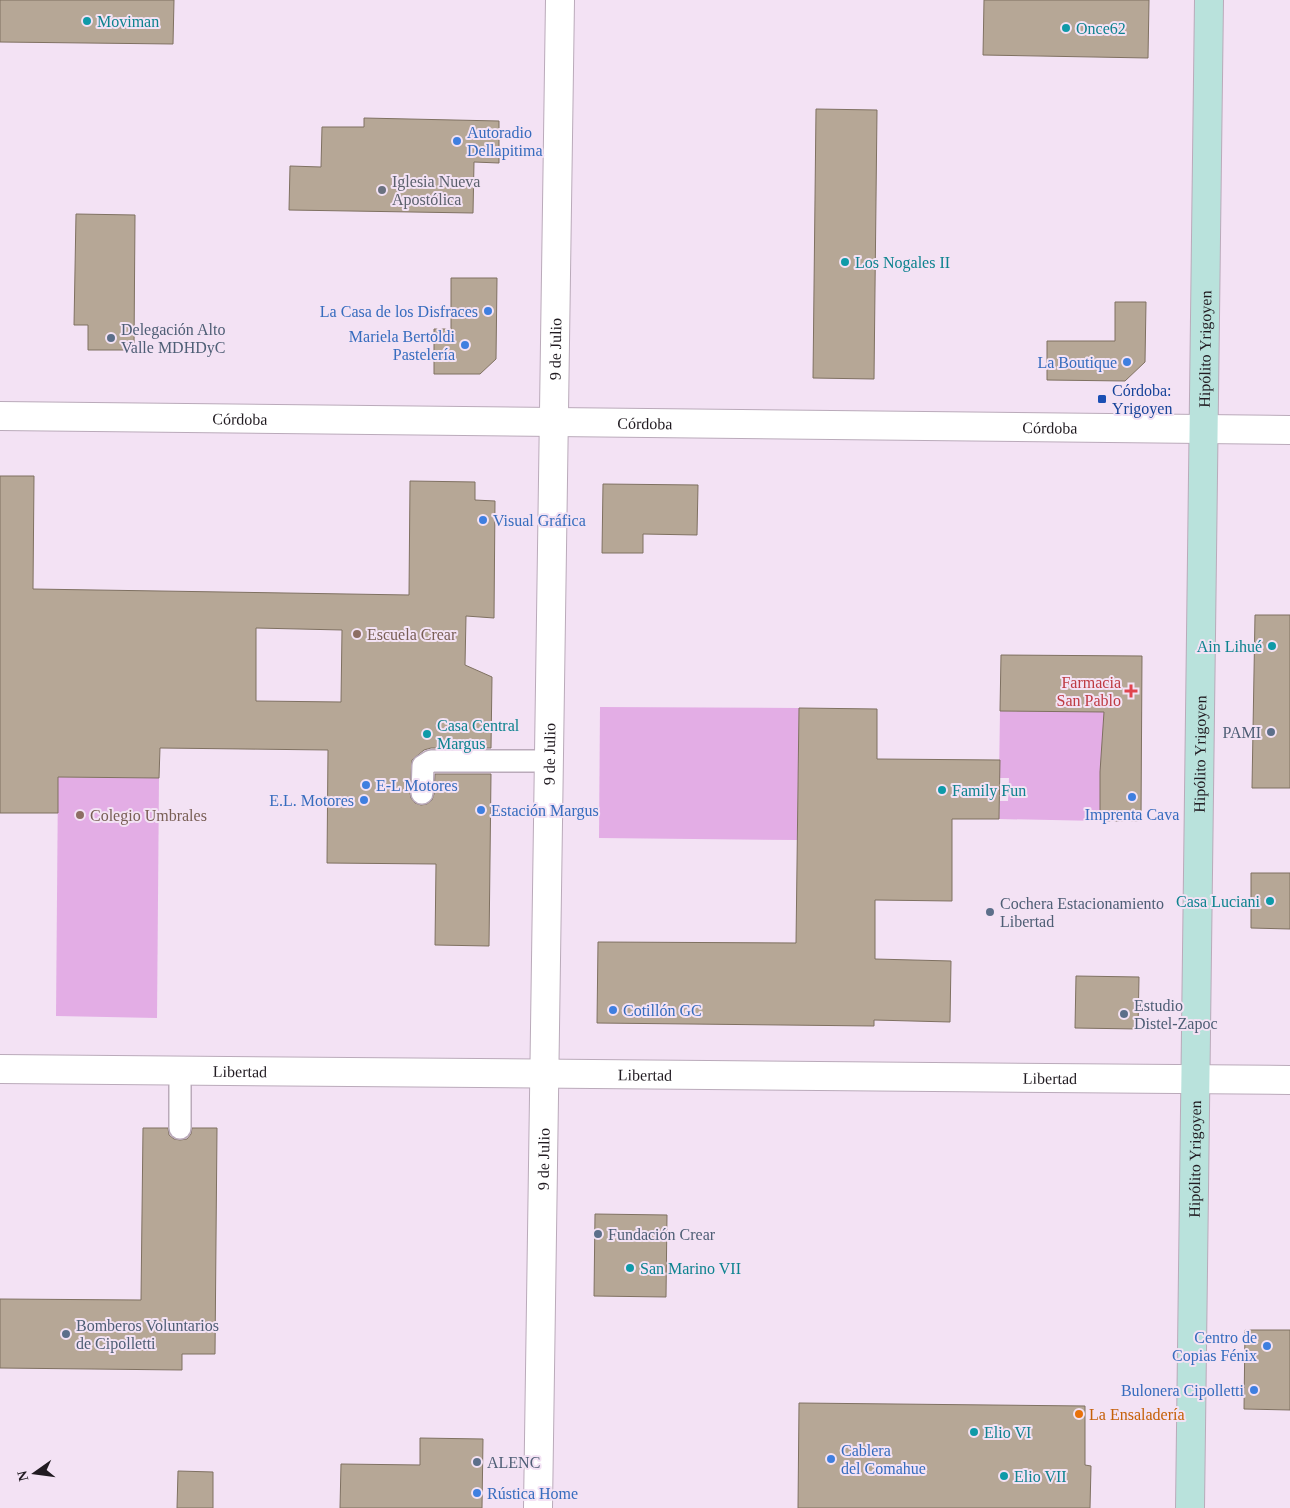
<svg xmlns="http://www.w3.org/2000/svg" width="1290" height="1508" font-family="'Times New Roman',serif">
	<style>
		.green { fill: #e3ade5 }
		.building { fill: #b6a796; stroke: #7f7161; fill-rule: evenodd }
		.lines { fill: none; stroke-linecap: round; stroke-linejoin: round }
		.lane-casing { stroke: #baaaba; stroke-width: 24 }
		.street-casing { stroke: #baaaba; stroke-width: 30 }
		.secondary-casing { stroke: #baaaba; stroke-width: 30 }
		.lane { stroke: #fff; stroke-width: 21 }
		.street { stroke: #fff; stroke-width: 28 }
		.secondary { stroke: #b9e2dc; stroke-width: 28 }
		.culture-dot { fill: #0f9aa8; stroke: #f3e2f4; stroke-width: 2 }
		.shop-dot { fill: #3f7fe0; stroke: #f3e2f4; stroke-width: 2 }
		.worship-dot { fill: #6b7280; stroke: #f3e2f4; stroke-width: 2 }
		.service-dot { fill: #5c6f8a; stroke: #f3e2f4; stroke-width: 2 }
		.transit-dot { fill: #1a4fb4; stroke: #f3e2f4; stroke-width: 2 }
		.education-dot { fill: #8d6e63; stroke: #f3e2f4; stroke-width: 2 }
		.health-dot { fill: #e0444e; stroke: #f3e2f4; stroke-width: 2 }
		.food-dot { fill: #e8710a; stroke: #f3e2f4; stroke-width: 2 }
		.labels { text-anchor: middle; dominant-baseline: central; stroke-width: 4; stroke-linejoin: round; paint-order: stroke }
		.culture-label { font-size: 16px; fill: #0d838f; stroke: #f3e2f4; text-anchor: start }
		.shop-label { font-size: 16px; fill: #366cbe; stroke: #f3e2f4; text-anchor: start }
		.worship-label { font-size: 16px; fill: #5b616d; stroke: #f3e2f4; text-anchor: start }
		.service-label { font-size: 16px; fill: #4e5e75; stroke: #f3e2f4; text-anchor: start }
		.street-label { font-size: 16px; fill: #211b21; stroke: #f3e2f4 }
		.transit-label { font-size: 16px; fill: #164399; stroke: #f3e2f4; text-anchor: start }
		.education-label { font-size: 16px; fill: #785e54; stroke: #f3e2f4; text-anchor: start }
		.health-label { font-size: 16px; fill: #be3a42; stroke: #f3e2f4; text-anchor: end }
		.food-label { font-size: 16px; fill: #c56008; stroke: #f3e2f4; text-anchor: start }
	</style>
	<rect width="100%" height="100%" fill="#f3e2f4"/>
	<g class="green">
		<path d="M600,707L799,708L797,840L599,838Z"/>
		<path d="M1000,711L1142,712L1141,762L1100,821L999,819L1000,801H1008L1009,778H999Z"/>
		<path d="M58,777L159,778L157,1018L56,1016Z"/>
	</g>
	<g class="building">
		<path d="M0,0H174L173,44L0,42Z"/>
		<path d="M984,0H1149L1148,58L983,55Z"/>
		<path d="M816,109L877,110L874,379L813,378Z"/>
		<path d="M364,118L499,121V163L474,162L473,213L289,210L290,166L321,167L322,127H364Z"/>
		<path d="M76,214L135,215L134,350H88V325H74Z"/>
		<path d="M451,278H497L496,359L480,374H434V329H451Z"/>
		<path d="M1115,302H1146L1145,362L1125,381L1047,380V341H1115Z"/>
		<path d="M0,476H34L33,589L223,592L409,595L410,481L475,482V500L495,501L494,618L466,616L465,665L492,677L491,748H431L424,750L412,760L410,793L411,798L415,803L421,805L427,804L432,800L434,794L435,774H491L489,946L435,945L436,864L327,863L328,750L160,748L159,778L58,777V813H0ZM256,628L342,630L341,702L256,701Z"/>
		<path d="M603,484L698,485L697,535L643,534V553H602Z"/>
		<path d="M1255,615H1290V788H1252Z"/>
		<path d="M1001,655L1142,656L1141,821H1100V772L1104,712L1000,711Z"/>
		<path d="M799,708L877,709V759L1000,760L999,819H952V901L875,900V959L951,961L950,1022L874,1020V1026L597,1023L598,942L796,943Z"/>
		<path d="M1251,873H1290V929L1251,928Z"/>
		<path d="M1076,976L1139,977L1138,1029L1075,1028Z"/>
		<path d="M143,1128H168L169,1135L174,1139L180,1140L187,1139L191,1134L192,1128H217L215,1354H182V1370L0,1368V1299L141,1300Z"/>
		<path d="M595,1214L667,1215L666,1297L594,1296Z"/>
		<path d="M1245,1330H1290V1410L1244,1409Z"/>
		<path d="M799,1403L1085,1406V1465L1091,1466L1090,1508H798Z"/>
		<path d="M420,1438L483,1439L482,1508H340L341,1464L420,1465Z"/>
		<path d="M178,1471L213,1472V1508H177Z"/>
	</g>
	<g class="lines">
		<g class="lane-casing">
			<g id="lane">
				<path d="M422,793L423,766L431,761H549"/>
				<path d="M180,1128V1070"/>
			</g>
		</g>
		<g class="street-casing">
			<g id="street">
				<path id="s1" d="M0,416L1290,430"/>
				<path id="s2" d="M0,1069L1290,1080"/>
				<path id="s3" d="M538,1508L560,0"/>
			</g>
		</g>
		<g class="secondary-casing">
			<g id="secondary">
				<path id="s4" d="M1190,1508L1209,0"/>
			</g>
		</g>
		<use href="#lane" class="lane"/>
		<use href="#street" class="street"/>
		<use href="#secondary" class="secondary"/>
	</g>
	<g class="culture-dot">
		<circle cx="87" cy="21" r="5"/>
		<circle cx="1066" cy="28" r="5"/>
		<circle cx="845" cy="262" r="5"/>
		<circle cx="1272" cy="646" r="5"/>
		<circle cx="427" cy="734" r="5"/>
		<circle cx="942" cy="790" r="5"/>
		<circle cx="1270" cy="901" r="5"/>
		<circle cx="630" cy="1268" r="5"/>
		<circle cx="974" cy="1432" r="5"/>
		<circle cx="1004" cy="1476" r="5"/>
	</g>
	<g class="shop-dot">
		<circle cx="457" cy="141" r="5"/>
		<circle cx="488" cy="311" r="5"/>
		<circle cx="465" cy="345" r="5"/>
		<circle cx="1127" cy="362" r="5"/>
		<circle cx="483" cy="520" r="5"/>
		<circle cx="366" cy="785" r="5"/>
		<circle cx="1132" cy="797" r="5"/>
		<circle cx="364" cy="800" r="5"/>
		<circle cx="481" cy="810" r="5"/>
		<circle cx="613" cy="1010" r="5"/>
		<circle cx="1267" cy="1346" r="5"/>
		<circle cx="1254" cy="1390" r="5"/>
		<circle cx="831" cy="1459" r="5"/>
		<circle cx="477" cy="1493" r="5"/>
	</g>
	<circle class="worship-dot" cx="382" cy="190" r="5"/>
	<g class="service-dot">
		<circle cx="111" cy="338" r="5"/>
		<circle cx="1271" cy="732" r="5"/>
		<circle cx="990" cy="912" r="5"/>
		<circle cx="1124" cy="1014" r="5"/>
		<circle cx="598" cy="1234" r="5"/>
		<circle cx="66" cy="1334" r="5"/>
		<circle cx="477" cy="1462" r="5"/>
	</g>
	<rect class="transit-dot" x="1097" y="394" width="10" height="10" rx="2.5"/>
	<g class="education-dot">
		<circle cx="357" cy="634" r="5"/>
		<circle cx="80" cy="815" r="5"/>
	</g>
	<path class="health-dot" d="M1128.5 683.5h5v5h5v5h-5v5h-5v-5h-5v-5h5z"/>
	<circle class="food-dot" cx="1079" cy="1414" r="5"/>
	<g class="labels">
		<g class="culture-label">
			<text x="97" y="21">Moviman</text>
			<text x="1076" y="28">Once62</text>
			<text x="855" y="262">Los Nogales II</text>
			<text x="1262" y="646" text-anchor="end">Ain Lihué</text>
			<text x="437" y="725">Casa Central<tspan x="437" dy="18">Margus</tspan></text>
			<text x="952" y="790">Family Fun</text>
			<text x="1260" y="901" text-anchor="end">Casa Luciani</text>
			<text x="640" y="1268">San Marino VII</text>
			<text x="984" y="1432">Elio VI</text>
			<text x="1014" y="1476">Elio VII</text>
		</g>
		<g class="shop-label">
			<text x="467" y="132">Autoradio<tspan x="467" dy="18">Dellapitima</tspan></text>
			<text x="478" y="311" text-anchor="end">La Casa de los Disfraces</text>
			<text x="455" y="336" text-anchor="end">Mariela Bertoldi<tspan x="455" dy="18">Pastelería</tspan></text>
			<text x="1117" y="362" text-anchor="end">La Boutique</text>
			<text x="493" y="520">Visual Gráfica</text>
			<text x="376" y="785">E-L Motores</text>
			<text x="354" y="800" text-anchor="end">E.L. Motores</text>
			<text x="491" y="810">Estación Margus</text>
			<text x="1132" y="814" text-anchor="middle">Imprenta Cava</text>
			<text x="623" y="1010">Cotillón GC</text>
			<text x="1257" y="1337" text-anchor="end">Centro de<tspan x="1257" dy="18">Copias Fénix</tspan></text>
			<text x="1244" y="1390" text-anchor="end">Bulonera Cipolletti</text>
			<text x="841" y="1450">Cablera<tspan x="841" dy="18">del Comahue</tspan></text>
			<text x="487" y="1493">Rústica Home</text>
		</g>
		<g class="worship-label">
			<text x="392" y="181">Iglesia Nueva<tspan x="392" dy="18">Apostólica</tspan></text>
		</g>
		<g class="service-label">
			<text x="121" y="329">Delegación Alto<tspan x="121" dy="18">Valle MDHDyC</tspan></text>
			<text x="1261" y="732" text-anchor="end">PAMI</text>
			<text x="1000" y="903">Cochera Estacionamiento<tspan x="1000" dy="18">Libertad</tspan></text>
			<text x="1134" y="1005">Estudio<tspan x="1134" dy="18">Distel-Zapoc</tspan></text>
			<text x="608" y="1234">Fundación Crear</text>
			<text x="76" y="1325">Bomberos Voluntarios<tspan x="76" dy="18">de Cipolletti</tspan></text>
			<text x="487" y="1462">ALENC</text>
		</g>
		<g class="street-label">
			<text stroke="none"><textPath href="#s3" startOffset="1159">9 de Julio</textPath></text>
			<text stroke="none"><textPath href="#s4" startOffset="1159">Hipólito Yrigoyen</textPath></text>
			<text stroke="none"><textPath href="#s1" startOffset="240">Córdoba</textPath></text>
			<text stroke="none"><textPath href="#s1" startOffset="645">Córdoba</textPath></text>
			<text stroke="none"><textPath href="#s1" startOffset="1050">Córdoba</textPath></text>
			<text stroke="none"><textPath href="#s3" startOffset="754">9 de Julio</textPath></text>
			<text stroke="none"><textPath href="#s4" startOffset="754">Hipólito Yrigoyen</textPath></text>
			<text stroke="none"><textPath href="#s2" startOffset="240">Libertad</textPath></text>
			<text stroke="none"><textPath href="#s2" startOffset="645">Libertad</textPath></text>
			<text stroke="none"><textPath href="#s2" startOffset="1050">Libertad</textPath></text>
			<text stroke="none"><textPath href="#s3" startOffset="349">9 de Julio</textPath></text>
			<text stroke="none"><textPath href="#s4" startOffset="349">Hipólito Yrigoyen</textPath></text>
		</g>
		<g class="transit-label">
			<text x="1112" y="390">Córdoba:<tspan x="1112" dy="18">Yrigoyen</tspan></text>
		</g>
		<g class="education-label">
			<text x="367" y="634">Escuela Crear</text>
			<text x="90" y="815">Colegio Umbrales</text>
		</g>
		<g class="health-label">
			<text x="1121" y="682">Farmacia<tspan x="1121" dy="18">San Pablo</tspan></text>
		</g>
		<g class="food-label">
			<text x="1089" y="1414">La Ensaladería</text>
		</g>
	</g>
	<g transform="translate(35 1473) rotate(256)" stroke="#f3e2f4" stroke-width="4" paint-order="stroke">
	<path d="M0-4L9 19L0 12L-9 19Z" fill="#211b21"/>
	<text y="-8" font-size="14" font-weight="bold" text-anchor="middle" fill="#211b21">N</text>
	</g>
</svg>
